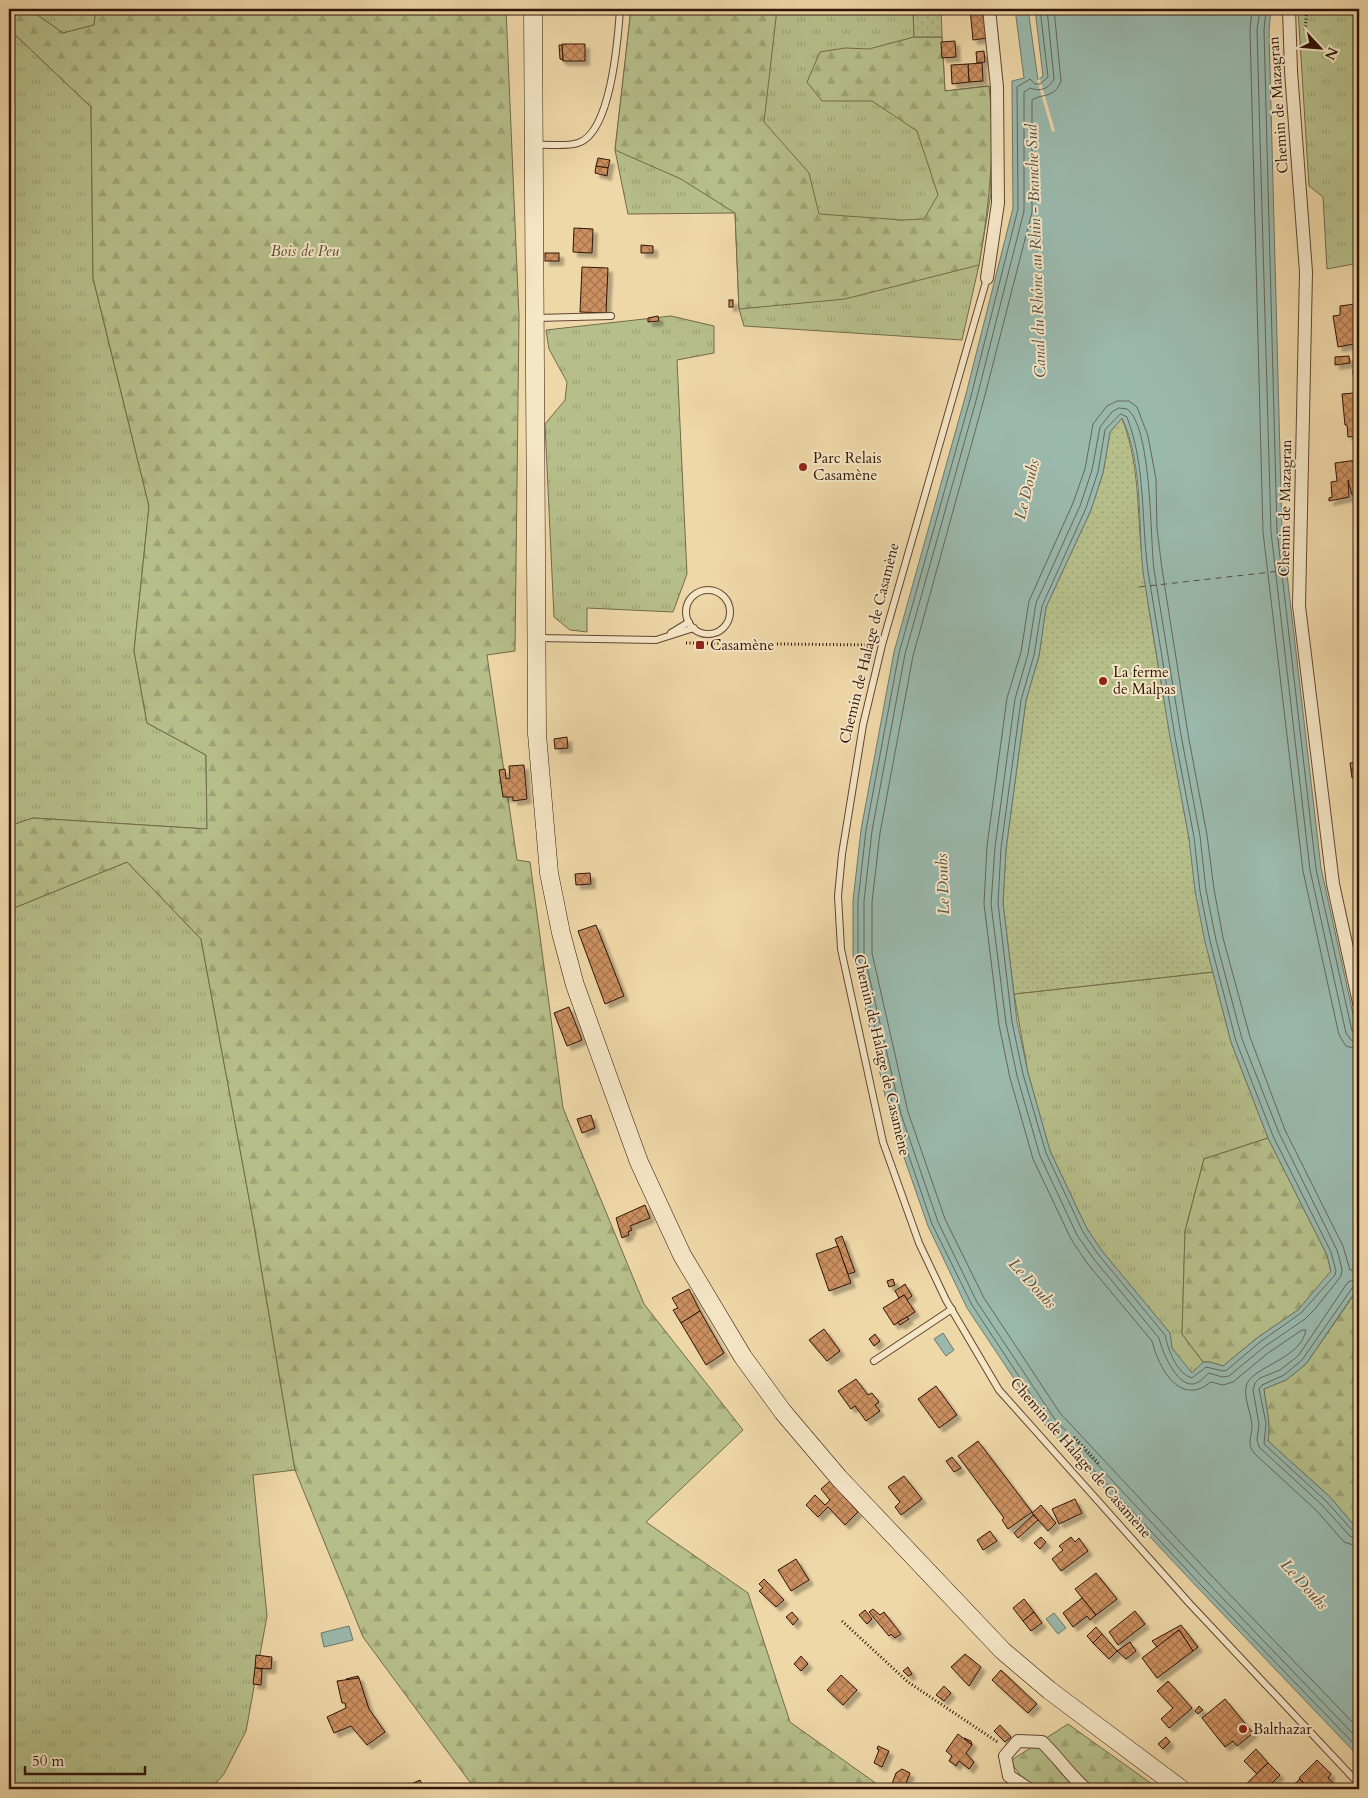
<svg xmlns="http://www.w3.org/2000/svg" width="1368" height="1798" font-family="Cardo,serif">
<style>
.grass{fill:url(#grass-tufts);stroke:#736a4a}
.forest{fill:url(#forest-firs);stroke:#736a4a}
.garden{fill:url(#garden-dots);stroke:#736a4a}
.water{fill:#9ab9ad;stroke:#70776b;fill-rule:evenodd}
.pier{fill:#efd8a8}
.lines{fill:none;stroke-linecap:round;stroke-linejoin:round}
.shore{stroke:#65665b;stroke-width:1}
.ferry{stroke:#554e42;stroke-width:1;stroke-dasharray:6 5;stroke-linecap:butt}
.building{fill:url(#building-cross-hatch);stroke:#301409;filter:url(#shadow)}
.lane-casing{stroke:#604531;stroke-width:8}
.street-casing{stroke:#604531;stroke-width:14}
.secondary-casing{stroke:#301409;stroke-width:19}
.path{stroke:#301409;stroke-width:3;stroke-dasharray:1 2.5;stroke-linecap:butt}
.lane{stroke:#f5e6c6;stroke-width:6}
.street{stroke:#f5e6c6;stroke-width:12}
.secondary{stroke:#f5e6c6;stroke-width:18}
.poi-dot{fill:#8f2418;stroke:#f5e6c6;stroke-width:2}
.labels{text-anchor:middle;stroke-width:4;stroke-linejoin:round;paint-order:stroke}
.street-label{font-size:15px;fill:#301409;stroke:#f5e6c6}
.park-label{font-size:15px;font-style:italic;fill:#584730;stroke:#f5e6c6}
.poi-label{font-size:15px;fill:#301409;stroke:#f5e6c6;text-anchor:start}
.water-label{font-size:16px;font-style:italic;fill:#554e42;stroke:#f5e6c6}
</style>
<defs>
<pattern id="grass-tufts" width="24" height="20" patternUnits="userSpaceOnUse" patternTransform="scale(1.25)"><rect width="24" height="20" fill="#b6bf8a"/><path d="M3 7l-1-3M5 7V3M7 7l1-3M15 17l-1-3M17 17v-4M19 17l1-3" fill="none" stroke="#9da376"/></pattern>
<pattern id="forest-firs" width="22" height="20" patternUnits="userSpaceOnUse" patternTransform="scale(1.25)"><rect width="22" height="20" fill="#b6bf8a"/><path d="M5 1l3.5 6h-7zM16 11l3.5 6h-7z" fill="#9da376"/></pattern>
<pattern id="garden-dots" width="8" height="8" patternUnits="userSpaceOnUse" patternTransform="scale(1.25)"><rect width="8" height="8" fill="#b6bf8a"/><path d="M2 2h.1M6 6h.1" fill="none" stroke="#9da376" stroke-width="1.8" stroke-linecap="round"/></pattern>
<pattern id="building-cross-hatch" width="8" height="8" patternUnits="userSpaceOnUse" patternTransform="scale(1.25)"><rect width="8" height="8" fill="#cc9061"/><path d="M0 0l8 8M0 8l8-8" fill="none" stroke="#a6744e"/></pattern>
<filter id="shadow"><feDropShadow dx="4.5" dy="4.5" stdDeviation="1" flood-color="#0004"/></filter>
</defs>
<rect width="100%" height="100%" fill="#efd8a8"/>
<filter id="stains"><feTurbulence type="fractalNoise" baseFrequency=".004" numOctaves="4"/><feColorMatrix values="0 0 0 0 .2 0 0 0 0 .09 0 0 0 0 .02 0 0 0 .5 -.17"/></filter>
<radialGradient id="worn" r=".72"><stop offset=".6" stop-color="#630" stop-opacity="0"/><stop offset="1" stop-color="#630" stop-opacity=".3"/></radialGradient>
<!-- grass -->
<g class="grass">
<polygon points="29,9 96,9 94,25 63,33"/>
<polygon points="631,9 913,9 914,37 942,37 945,91 989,86 991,193 979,265 962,340 744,326 739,309 735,213 628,214 615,150"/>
<polygon points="1298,9 1359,9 1359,263 1327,269 1323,197 1309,186"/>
<polygon points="9,29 91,107 93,278 149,506 134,651 147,723 206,755 207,829 33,818 9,826"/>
<polygon points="671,316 714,326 714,353 677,360 687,574 673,612 587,608 587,632 570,630 554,617 545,424 565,400 567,382 549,349 546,330"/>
<polygon points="127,862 201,939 254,1225 295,1470 253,1475 267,1616 246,1731 224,1774 211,1789 14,1789 9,1786 9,910"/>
<polygon points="1213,972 1231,1042 1268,1138 1204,1159 1185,1231 1182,1334 1203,1362 1192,1374 1172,1348 1170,1333 1102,1251 1087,1229 1050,1151 1028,1073 1014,994"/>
</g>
<!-- forest -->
<g class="forest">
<polygon points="9,9 29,9 63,33 94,25 96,9 506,9 519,317 515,651 487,655 517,860 530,862 563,1108 644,1304 743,1430 646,1522 748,1593 790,1722 884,1789 475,1789 363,1637 295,1470 254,1225 201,939 127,862 9,910 9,826 33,818 207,829 206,755 147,723 134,651 149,506 93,278 91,107 9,29"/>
<path d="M631,9H777L764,122L809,173L819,214L902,220L924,219L938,195L917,131L872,101H822L807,82L820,52L845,48L869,49L914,37H942L945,91L989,86C996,147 989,205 979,265L845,299L739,309L735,213L681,179L615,150Z"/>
<polygon points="1268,1138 1327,1255 1331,1272 1298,1310 1257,1338 1223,1366 1210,1362 1203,1362 1182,1334 1185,1231 1204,1159"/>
<path d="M1358,1289L1359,1290V1531L1330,1497L1268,1441C1271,1421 1266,1408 1264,1389L1286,1380L1306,1364Z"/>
<polygon points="1068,1724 1159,1789 1030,1789 1010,1761"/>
</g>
<!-- garden -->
<g class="garden">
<polygon points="913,9 941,9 942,37 914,37"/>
<path d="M1122,418C1142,471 1136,519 1144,574C1155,655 1171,735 1185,816C1195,868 1199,920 1213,972L1014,994L1003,903L1006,849L1026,700L1039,656L1046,607L1091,510L1103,473L1110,432Z"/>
</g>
<!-- water -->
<g class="water">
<path d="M1015,9H1028L1038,80L1043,76L1035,9H1271L1269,30L1282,531L1321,868L1359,1041V1290L1357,1289L1306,1364L1286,1380L1264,1389C1266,1408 1271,1421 1268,1441L1330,1497L1359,1531V1757L1198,1588L1045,1425L967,1308L928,1226L890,1117L853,955V901L861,830L894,652L966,394L1013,208L1012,81L1024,78ZM1122,418C1143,462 1138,523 1143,572L1170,737L1189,838L1195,891L1205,942L1231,1042L1268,1138L1327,1255L1331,1271L1298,1310L1257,1338L1223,1366L1210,1362H1203L1192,1373L1172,1348L1170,1333L1102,1251L1087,1229L1050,1151L1028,1073L1017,1021L1003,903L1006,849L1026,700L1039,656L1046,607L1091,510L1103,473L1110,432Z"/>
<polygon points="943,1333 954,1350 946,1356 934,1339"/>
<polygon points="1054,1613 1066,1628 1058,1634 1046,1619"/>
<polygon points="349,1626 353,1640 324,1647 321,1633"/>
</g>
<!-- pier -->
<polygon class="pier" points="1040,79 1055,131 1052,132 1037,80"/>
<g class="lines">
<!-- shore -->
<g class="shore">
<polyline points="1040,9 1048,77 1040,84 1035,84 1030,79 1017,87 1018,209 971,396 899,653 866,830 858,901 858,955 895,1115 932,1224 972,1305 1049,1422 1201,1585 1359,1749"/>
<path d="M1047,9L1054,79C1049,89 1040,92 1030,88L1024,92V211L977,397L905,654L872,831L864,901V954L901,1114L938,1222L977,1302L1054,1418L1206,1581L1359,1740"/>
<path d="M1054,9L1061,81C1054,99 1043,93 1032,100V212L984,399L913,656L880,833L872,902V953L908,1112L945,1219L984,1298L1060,1413L1211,1575L1359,1729"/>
<polyline points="1252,9 1250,30 1263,532 1303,871 1339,1035 1346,1046 1359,1050"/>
<polyline points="1260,9 1257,30 1271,532 1310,870 1346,1033 1351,1040 1359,1042"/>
<polyline points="1266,9 1264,30 1277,531 1316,869 1352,1031 1359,1036"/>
<path d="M1119,408L1127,409C1152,427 1150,538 1154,570L1181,735L1200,836L1206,890L1216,940L1242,1039L1279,1133L1337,1250L1342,1269L1341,1276L1315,1309L1305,1319L1264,1347L1229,1376L1222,1377L1209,1373C1204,1377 1199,1384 1192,1384C1176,1385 1162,1351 1159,1338L1093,1258L1077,1235L1040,1156L1017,1076L1006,1023L991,904L995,847L1015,699L1028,654L1036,603L1080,506L1092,470L1100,427L1112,412Z"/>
<path d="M1121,414L1127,417C1146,467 1141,519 1148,571L1175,737L1194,837L1200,891L1210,941L1236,1041L1273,1136L1331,1252L1336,1271L1335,1275L1301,1313L1260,1342L1227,1370L1223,1371L1206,1367L1192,1378C1176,1373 1168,1349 1165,1335L1098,1254L1083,1232L1046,1153L1023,1074L1012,1022L998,903L1001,848L1021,700L1034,655L1042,606L1086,508L1098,472L1105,430Z"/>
<path d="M1359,1270H1350L1343,1246L1285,1130L1250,1037L1223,938L1214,889L1207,835L1188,734L1162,569L1157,529L1156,479L1148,436L1137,407L1129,401H1117L1107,406L1093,424L1085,469L1073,503L1029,601L1021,652L1007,698L987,846L984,904L999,1025L1010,1078L1033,1159L1071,1239L1087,1263L1152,1341C1159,1369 1180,1407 1211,1382L1223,1385L1233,1382L1268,1353L1302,1330H1306C1301,1360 1249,1367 1246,1387C1244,1400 1251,1412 1252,1425C1252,1437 1246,1444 1255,1454L1317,1511L1344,1542L1359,1547"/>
<polyline points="1359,1278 1348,1282 1298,1356 1280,1370 1260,1378 1255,1383 1253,1390 1259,1424 1257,1440 1259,1447 1322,1505 1350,1536 1359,1540"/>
<polyline points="1359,1284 1353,1287 1302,1360 1284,1375 1262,1385 1259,1389 1266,1423 1264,1444 1326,1501 1354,1532 1359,1533"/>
</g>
<!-- ferry -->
<polyline class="ferry" points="1139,587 1289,570"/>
</g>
<!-- building -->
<g class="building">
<polygon points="970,9 982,9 983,17 986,16 988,38 973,40"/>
<polygon points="955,41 956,57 942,58 941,42"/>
<polygon points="562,44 585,44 585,61 563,61"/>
<polygon points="559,45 562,45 563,60 560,59"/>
<polygon points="984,51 985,62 977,63 976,52"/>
<polygon points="982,63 983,81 969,82 968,64"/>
<polygon points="968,64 969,82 952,84 951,65"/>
<polygon points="598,158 610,160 608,168 596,166"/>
<polygon points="596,166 608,168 607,176 595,173"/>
<polygon points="574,228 593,229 592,253 573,252"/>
<polygon points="641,245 653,246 653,253 641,253"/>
<rect x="545" y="253" width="14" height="8"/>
<polygon points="582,267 608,268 606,313 580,312"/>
<rect x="729" y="300" width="4" height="7"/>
<polygon points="1355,304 1359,343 1338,347 1333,316 1340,315 1340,306"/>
<polygon points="658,316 659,321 648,322 648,318"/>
<polygon points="1349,356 1350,363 1335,365 1335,357"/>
<polygon points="1359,369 1359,384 1354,384 1353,370"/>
<polygon points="1354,393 1354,401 1358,401 1359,436 1348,437 1347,425 1345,425 1342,394"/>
<polygon points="1357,460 1359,494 1352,495 1348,480 1349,497 1329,501 1329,498 1332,497 1331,482 1337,481 1335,463"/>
<polygon points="567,737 568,748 555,749 554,739"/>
<polygon points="1359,762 1359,769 1351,770 1350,763"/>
<polygon points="524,765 527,799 513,801 513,797 503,797 499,770 505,769 506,779 510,778 509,766"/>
<polygon points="1359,769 1359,777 1352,778 1351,770"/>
<polygon points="590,873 591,884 576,885 575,874"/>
<polygon points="596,925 624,996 605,1004 578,931"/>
<polygon points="569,1007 582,1040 567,1046 554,1013"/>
<polygon points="591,1115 595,1128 582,1133 577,1119"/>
<polygon points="645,1205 650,1218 630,1226 632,1230 628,1232 629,1235 622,1238 616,1218"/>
<polygon points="842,1236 855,1272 848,1274 835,1239"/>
<polygon points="838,1246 851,1283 829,1291 816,1254"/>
<polygon points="893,1279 895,1285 889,1287 887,1281"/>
<polygon points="905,1284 912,1296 907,1300 904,1295 899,1298 895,1291"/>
<polygon points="689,1289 700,1311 681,1323 673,1310 678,1308 672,1298"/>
<polygon points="904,1295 915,1312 894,1325 883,1308"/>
<polygon points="700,1311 724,1353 706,1365 681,1323"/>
<polygon points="907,1317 909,1319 900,1325 898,1322"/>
<polygon points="824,1329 840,1351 827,1361 809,1340"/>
<polygon points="875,1334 880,1341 874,1346 869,1339"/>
<polygon points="856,1379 868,1395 872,1393 879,1402 875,1405 880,1411 866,1421 855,1406 851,1409 838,1391"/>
<polygon points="936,1386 957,1415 939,1428 918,1399"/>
<polygon points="978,1441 1032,1512 1008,1529 1002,1520 1004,1518 958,1456"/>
<polygon points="952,1457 961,1468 954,1472 946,1461"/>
<polygon points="904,1476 922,1499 901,1515 895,1507 900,1502 888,1487"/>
<polygon points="830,1481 858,1512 845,1525 828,1507 818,1517 806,1505 815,1495 825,1505 830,1500 821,1489"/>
<polygon points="1075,1499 1082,1513 1059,1524 1052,1509"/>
<polygon points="1041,1505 1056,1523 1048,1531 1032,1513"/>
<polygon points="1033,1515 1038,1520 1018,1538 1014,1533"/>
<polygon points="990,1531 997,1541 983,1550 977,1540"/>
<polygon points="1041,1537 1046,1542 1040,1549 1034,1543"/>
<polygon points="1071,1537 1075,1542 1079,1538 1088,1551 1061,1571 1052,1559 1063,1550 1059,1546"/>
<polygon points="796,1559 809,1580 791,1591 778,1570"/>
<polygon points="1096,1573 1117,1599 1096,1615 1075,1589"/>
<polygon points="764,1579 784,1600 776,1607 759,1591 763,1588 759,1584"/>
<polygon points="1082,1598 1096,1615 1090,1620 1087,1616 1073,1627 1063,1613"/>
<polygon points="1024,1599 1034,1612 1023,1621 1013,1608"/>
<polygon points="873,1609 880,1615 884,1612 901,1634 895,1638 891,1634 889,1636 869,1612"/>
<polygon points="865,1610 872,1619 867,1624 859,1615"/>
<polygon points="1135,1611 1145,1624 1118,1645 1109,1632"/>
<polygon points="792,1612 798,1619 793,1625 786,1617"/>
<polygon points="1034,1612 1042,1623 1031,1631 1023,1621"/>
<polygon points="1181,1625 1198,1647 1193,1651 1179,1630 1157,1647 1152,1641"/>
<polygon points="1096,1627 1102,1634 1093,1643 1087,1636"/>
<polygon points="1179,1630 1193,1651 1157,1678 1142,1658"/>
<polygon points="1102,1634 1117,1651 1109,1659 1093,1643"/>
<polygon points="1130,1642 1136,1651 1126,1659 1117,1651"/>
<polygon points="965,1654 981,1667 969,1686 951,1667"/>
<polygon points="256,1655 272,1657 271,1669 255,1668"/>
<polygon points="801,1656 808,1664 801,1671 794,1664"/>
<polygon points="908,1667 912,1674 908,1676 903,1671"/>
<polygon points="255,1668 262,1669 261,1685 253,1684"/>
<polygon points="1001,1670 1037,1704 1028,1713 992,1680"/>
<polygon points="841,1675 857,1690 843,1705 827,1690"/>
<polygon points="358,1676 359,1678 347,1681 346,1679"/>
<polygon points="359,1678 369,1709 385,1732 367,1745 351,1726 334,1733 327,1717 346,1708 345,1703 342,1703 337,1681"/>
<polygon points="1168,1681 1192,1708 1169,1728 1161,1719 1173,1708 1157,1691"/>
<polygon points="944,1686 951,1693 944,1701 936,1695"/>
<polygon points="1225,1699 1253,1733 1237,1746 1233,1741 1225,1747 1202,1718"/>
<polygon points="1199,1706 1203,1710 1198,1714 1195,1711"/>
<polygon points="1000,1725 1011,1737 1005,1742 994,1731"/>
<polygon points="958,1734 972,1745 966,1753 974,1762 969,1769 959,1761 956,1766 949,1761 952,1756 946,1751"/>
<polygon points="1166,1737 1170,1742 1163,1749 1158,1744"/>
<polygon points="964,1738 971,1741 972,1745"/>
<polygon points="878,1746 889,1751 882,1767 874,1763 879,1750 877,1749"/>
<polygon points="1256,1749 1268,1763 1257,1774 1244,1761"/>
<polygon points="1317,1760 1331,1774 1328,1778 1340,1789 1310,1789 1299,1778"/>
<polygon points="1268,1763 1280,1775 1266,1789 1241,1789"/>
<polygon points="902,1769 910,1773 905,1786 892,1784 896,1773"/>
<polygon points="1300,1779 1307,1787 1305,1789 1296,1789 1292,1786"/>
<polygon points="420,1780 424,1789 413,1789 411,1784"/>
</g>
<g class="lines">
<!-- lane casing -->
<g class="lane-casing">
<g id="lane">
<path d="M536,145C549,144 566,147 578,143C611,133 618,39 620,9"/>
<polyline points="987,278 882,645 863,725 842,854 838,896 841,949 883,1142 919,1243 946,1300 999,1390 1190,1604 1359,1784"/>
<polyline points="537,318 611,316"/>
<circle cx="708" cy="612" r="22"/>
<polyline points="671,633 689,622"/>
<polyline points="538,638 656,640 694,628"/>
<polyline points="874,1361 952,1309"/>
</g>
</g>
<!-- street casing -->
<g class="street-casing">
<g id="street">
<polyline points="1289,9 1291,71 1306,272 1299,606 1333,884 1359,1003"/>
<polyline points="987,278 998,203 997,87 989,9"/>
<path d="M1029,1789L1009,1776L1005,1756L1018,1741L1042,1742C1058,1757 1069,1775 1086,1789"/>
</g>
</g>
<!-- secondary casing -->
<g class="secondary-casing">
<polyline id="secondary" points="533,9 537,734 549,873 561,933 575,985 615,1096 639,1162 682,1255 743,1357 783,1412 839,1478 1003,1651 1049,1690 1181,1789"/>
</g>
<!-- path -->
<g class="path">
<polyline points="1305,30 1307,9"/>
<polyline points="686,643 872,645"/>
<polyline points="1074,1437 1100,1465"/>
<polyline points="842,1621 908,1682 999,1743"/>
</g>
<!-- lane -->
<use href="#lane" class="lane"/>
<!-- street -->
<use href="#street" class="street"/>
<!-- secondary -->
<use href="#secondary" class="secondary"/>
</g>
<!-- markers -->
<g class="poi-dot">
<circle cx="803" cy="467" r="5"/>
<rect x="695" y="640" width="10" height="10" rx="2.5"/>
<circle cx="1103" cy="681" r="5"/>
<circle cx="1243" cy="1729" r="5"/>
</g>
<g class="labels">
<!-- street labels -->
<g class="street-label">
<text transform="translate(1278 105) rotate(-94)" y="5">Chemin de Mazagran</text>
<text transform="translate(1285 508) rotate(-89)" y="5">Chemin de Mazagran</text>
<text transform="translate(869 643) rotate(-76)" y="5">Chemin de Halage de Casamène</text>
<text transform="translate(882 1055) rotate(77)" y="5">Chemin de Halage de Casamène</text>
<text transform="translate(1081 1458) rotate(49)" y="5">Chemin de Halage de Casamène</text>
</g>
<!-- park labels -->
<g class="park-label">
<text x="305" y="256">Bois de Peu</text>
</g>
<!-- poi labels -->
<g class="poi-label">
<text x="813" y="463">Parc Relais<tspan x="813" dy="17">Casamène</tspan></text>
<text x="710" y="650">Casamène</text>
<text x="1113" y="677">La ferme<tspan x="1113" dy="17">de Malpas</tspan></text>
<text x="1253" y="1734">Balthazar</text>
</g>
<!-- water labels -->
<g class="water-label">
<text transform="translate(1035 251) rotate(-92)" y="6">Canal du Rhône au Rhin - Branche Sud</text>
<text transform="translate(1026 489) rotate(-76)" y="6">Le Doubs</text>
<text transform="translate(942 884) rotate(-92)" y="6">Le Doubs</text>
<text transform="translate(1033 1283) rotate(48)" y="6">Le Doubs</text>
<text transform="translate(1305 1584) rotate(48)" y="6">Le Doubs</text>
</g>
</g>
<!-- margin -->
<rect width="1368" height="1798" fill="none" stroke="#efd8a8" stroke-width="30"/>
<rect x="10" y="10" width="1348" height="1778" fill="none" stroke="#301409" stroke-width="2.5"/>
<rect x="15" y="15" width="1338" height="1768" fill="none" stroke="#301409"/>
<!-- north arrow -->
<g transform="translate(1320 48) rotate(116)" stroke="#f5e6c6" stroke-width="4" paint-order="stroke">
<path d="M0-4L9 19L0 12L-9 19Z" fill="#301409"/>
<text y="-8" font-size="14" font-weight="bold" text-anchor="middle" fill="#301409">N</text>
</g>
<!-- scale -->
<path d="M25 1766v8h120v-8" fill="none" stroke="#301409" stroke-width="2.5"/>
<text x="32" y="1766" font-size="15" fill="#301409" stroke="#f5e6c6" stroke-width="4" paint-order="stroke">50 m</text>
<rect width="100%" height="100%" filter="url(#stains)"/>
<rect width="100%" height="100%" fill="url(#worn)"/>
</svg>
